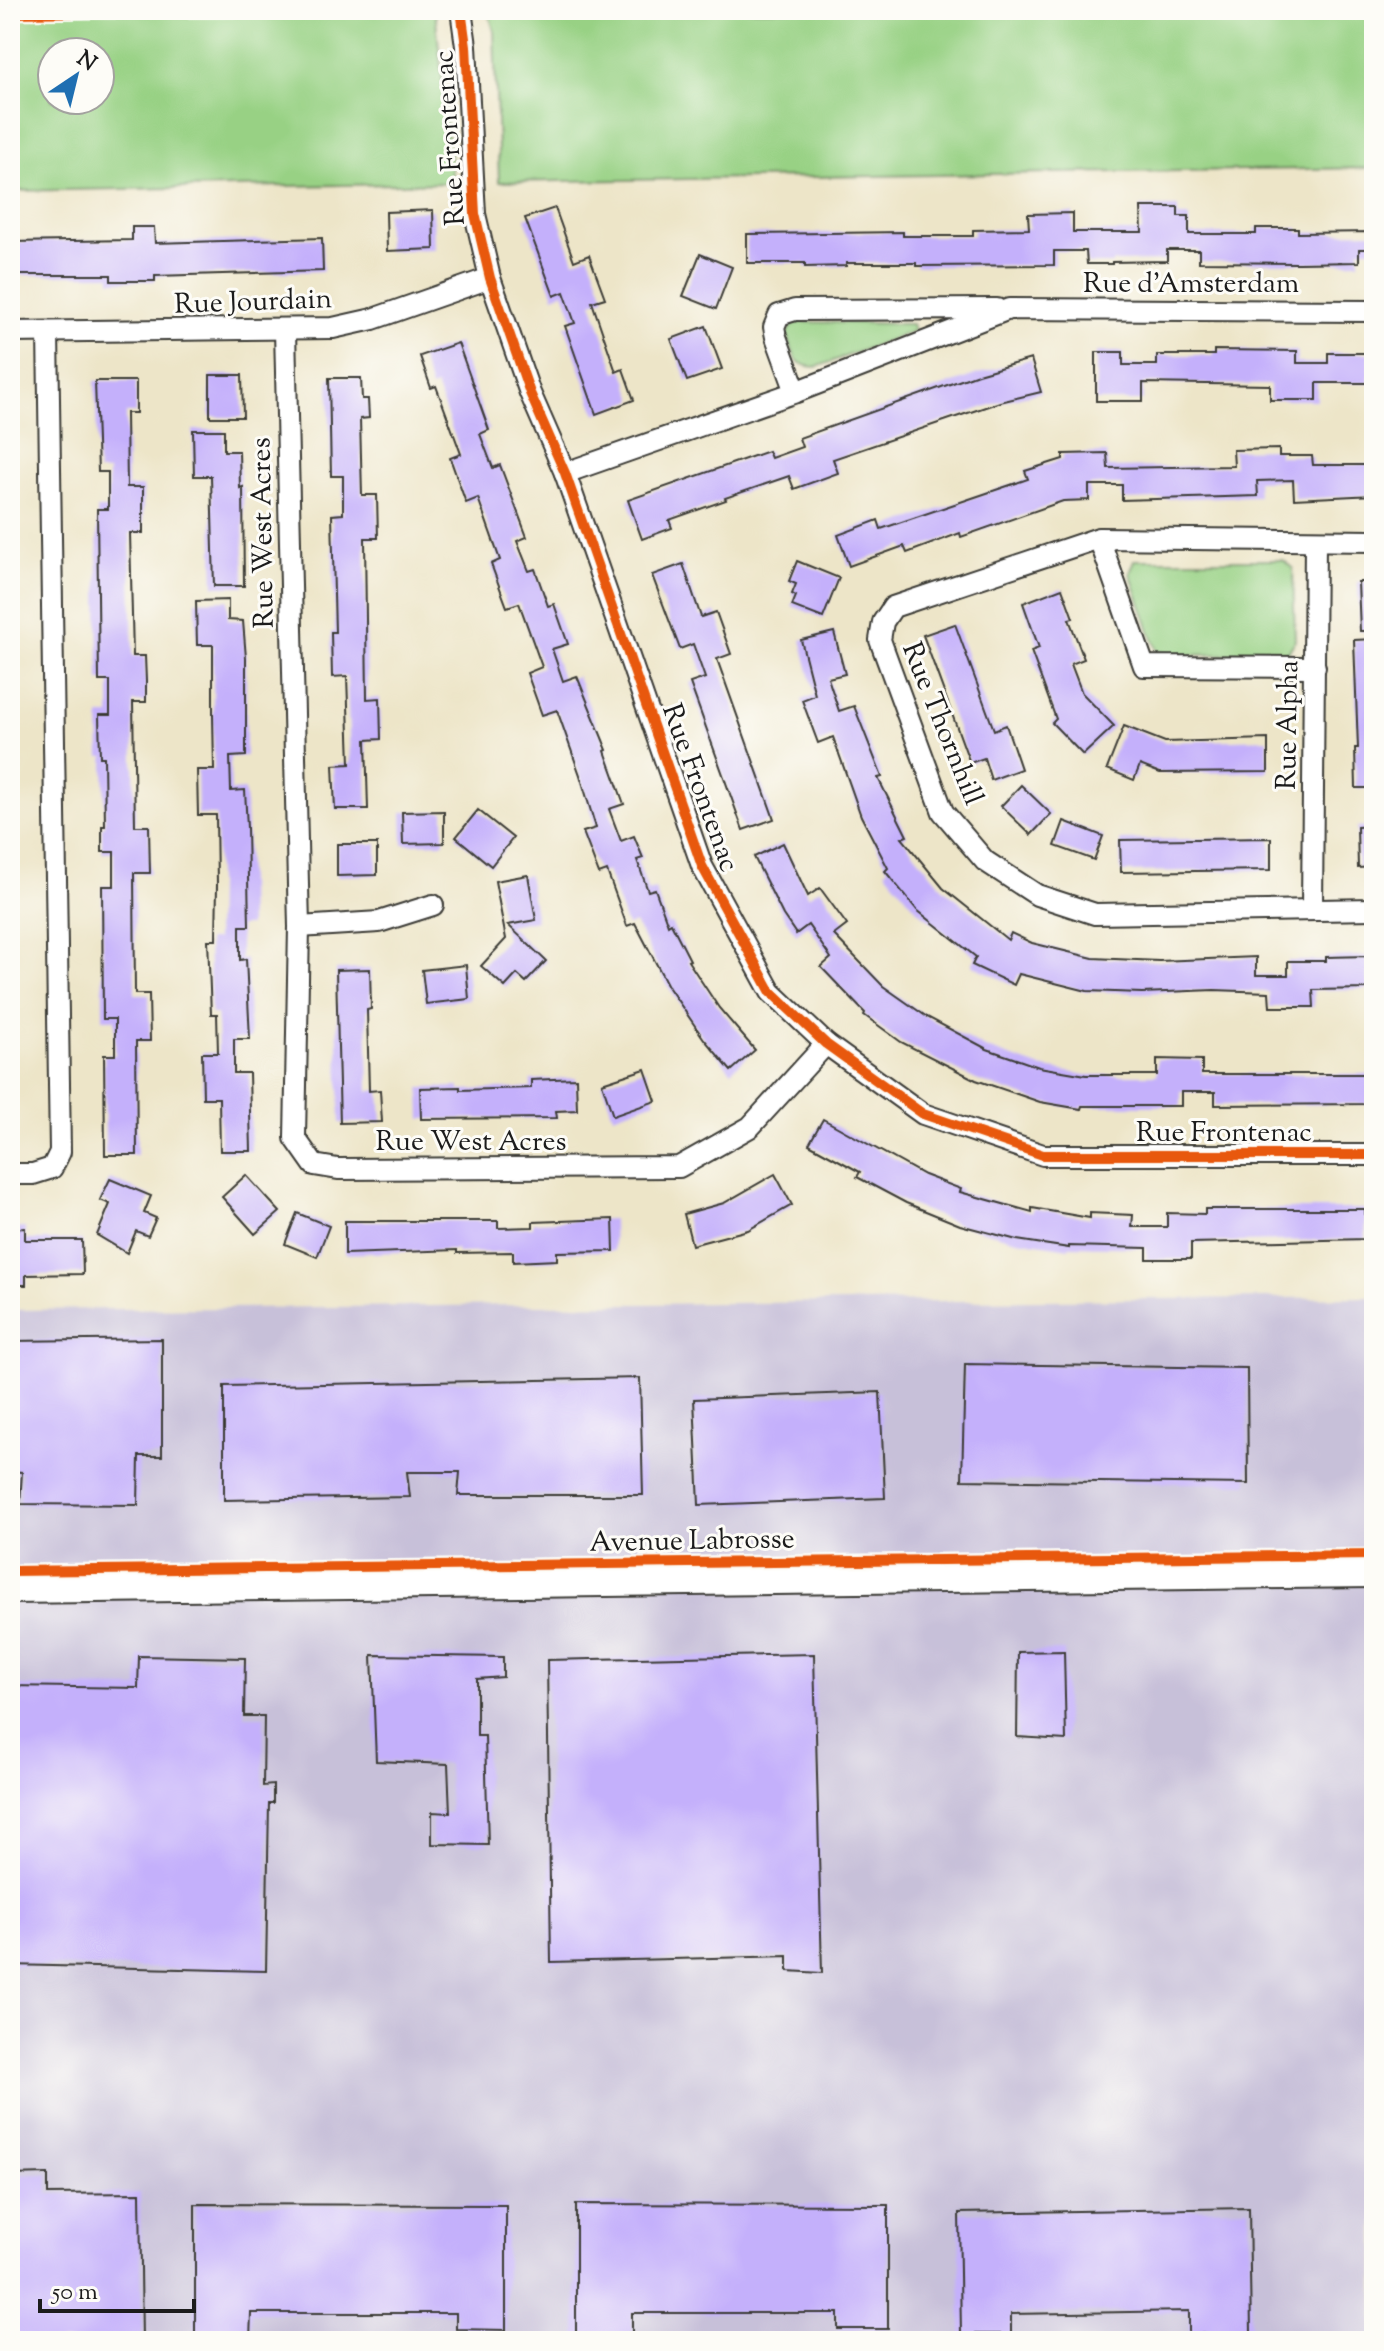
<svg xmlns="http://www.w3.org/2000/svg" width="1384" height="2351" font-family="'Sorts Mill Goudy',serif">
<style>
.industrial{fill:#c7c0d9}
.green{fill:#98d184;stroke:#5a7650;stroke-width:2;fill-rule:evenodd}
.building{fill:#c4b0fb}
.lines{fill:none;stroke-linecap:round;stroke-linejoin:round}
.minor-casing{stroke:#3b3a36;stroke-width:24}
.tertiary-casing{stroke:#3b3a36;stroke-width:30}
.minor{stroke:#fff;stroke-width:20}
.tertiary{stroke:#fff;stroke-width:26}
.cycleway-casing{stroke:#fdfcf7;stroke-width:15}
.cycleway{stroke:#e8590c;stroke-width:10}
.labels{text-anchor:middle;stroke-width:6;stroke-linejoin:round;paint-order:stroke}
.street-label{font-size:28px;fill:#1c1c1c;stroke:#fdfcf7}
</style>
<rect width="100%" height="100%" fill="#fdfcf7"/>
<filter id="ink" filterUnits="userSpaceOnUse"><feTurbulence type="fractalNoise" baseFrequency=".0125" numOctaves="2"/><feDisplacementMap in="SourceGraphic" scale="16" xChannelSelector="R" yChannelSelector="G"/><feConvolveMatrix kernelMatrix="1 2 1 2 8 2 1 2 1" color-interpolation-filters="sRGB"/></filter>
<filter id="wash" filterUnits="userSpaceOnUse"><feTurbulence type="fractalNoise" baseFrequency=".006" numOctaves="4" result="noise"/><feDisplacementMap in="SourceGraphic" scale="32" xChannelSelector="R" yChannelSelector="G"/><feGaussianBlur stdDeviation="1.8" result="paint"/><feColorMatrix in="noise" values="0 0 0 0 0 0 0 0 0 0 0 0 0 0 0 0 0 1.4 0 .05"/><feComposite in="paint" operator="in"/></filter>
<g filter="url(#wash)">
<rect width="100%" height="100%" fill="#ede5c8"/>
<!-- industrial -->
<polygon class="industrial" points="1374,1297 1374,2341 10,2341 10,1310"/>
<!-- green -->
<g class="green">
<path d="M10,10H435L453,183L10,191ZM52,52H100V100H52Z"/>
<polygon points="488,10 1374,10 1374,168 499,182 494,31"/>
<path d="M802,322L912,324L914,331L817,367C792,367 794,353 787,333L792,325Z"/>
<polygon points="1135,560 1283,560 1293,568 1295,641 1287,654 1176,655 1157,651 1130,573"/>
</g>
<g id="blocks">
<!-- building -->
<g class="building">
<polygon points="1141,207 1178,207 1178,216 1189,216 1189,234 1256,234 1256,228 1298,228 1298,233 1374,232 1374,249 1359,249 1359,262 1298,263 1199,262 1199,250 1167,250 1167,261 1112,262 1112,264 1087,264 1086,251 1054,251 1054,265 916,266 916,263 846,263 846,266 805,267 805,263 747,263 747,234 903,232 903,236 973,236 973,230 1029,229 1028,214 1073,213 1073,232 1142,232"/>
<polygon points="555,208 574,261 589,255 605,298 592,302 616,372 623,369 634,400 596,414 565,326 575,323 564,292 554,296 525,218"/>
<polygon points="433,210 434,249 387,251 386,212"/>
<polygon points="132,227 154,227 155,243 322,238 323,271 155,276 155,281 111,281 111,275 10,275 10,242 132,240"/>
<polygon points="700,254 732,267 716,309 683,296"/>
<polygon points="706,326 722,369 687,381 671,339"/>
<polygon points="458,343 489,430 480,434 493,468 500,465 527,537 517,541 529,571 535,569 548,606 554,604 568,644 552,649 563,681 577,676 607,750 605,751 624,804 609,809 621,841 634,836 643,858 637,860 648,891 655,889 668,925 671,923 690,960 688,961 719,1008 755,1050 731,1071 704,1039 669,988 635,923 627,926 607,871 599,874 583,832 596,828 580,775 557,710 542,715 527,673 542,667 519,603 507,607 491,564 500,560 478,498 466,503 450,458 461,454 436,386 431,388 420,356"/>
<polygon points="1214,350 1297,351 1297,363 1328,363 1328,353 1369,353 1369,383 1317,383 1317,400 1270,400 1270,385 1143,383 1143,401 1096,401 1096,352 1123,352 1123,365 1157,365 1157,355 1214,355"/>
<polygon points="1031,359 1041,392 1000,402 833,459 838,473 794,489 789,476 725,498 726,500 669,520 672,528 642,539 628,500 768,451 771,458 802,447 799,438 978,374"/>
<polygon points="210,375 242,375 243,417 210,417"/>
<polygon points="329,378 361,378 362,399 368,399 369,418 360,419 362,495 377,495 378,538 365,538 367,699 380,698 381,739 366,740 368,809 335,809 333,765 350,764 347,676 332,677 331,632 335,632 332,515 343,514 343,476 331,476"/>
<polygon points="95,381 136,381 136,413 126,413 127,487 143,487 143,533 130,533 133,656 145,656 146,681 146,702 133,702 135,826 149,826 150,873 134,873 135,994 149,994 150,1041 136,1041 137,1155 105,1155 104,1055 115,1055 115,1019 103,1019 102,886 114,886 114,852 102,852 102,826 105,826 104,757 100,757 99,715 110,715 110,681 99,681 97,509 108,509 108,472 98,472"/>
<polygon points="193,430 224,430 224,451 239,451 240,488 243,487 244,586 214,586 211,476 194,476"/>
<polygon points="1279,449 1279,456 1312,456 1313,465 1374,465 1374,495 1294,499 1293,480 1257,481 1258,496 1122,500 1122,485 1089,485 1089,500 1063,501 961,537 960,533 907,553 904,546 849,566 838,535 878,520 881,529 1028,479 1025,471 1063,459 1063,454 1107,453 1108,468 1234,466 1233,450"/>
<polygon points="797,561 839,578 823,618 792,606 796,596 792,594 796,584 789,581"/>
<polygon points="683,564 701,617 716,612 731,654 717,659 774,819 743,830 690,683 705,678 693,644 680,649 652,575"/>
<polygon points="1358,582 1374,582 1374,631 1360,631"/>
<polygon points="1062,588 1073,618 1069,619 1084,659 1071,664 1082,693 1114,726 1083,755 1052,723 1056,719 1031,651 1039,648 1023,603"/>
<polygon points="228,600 228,620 243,621 246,658 246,756 230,757 231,791 245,790 247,828 249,926 240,926 240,960 246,959 250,1039 234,1039 234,1073 249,1073 251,1151 220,1151 219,1098 203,1098 202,1053 218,1053 217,1014 211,1014 208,940 216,940 217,885 216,815 198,815 197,770 214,770 213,715 213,645 197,645 196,601"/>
<polygon points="955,624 994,730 1006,725 1021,769 991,780 984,758 970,763 923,635"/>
<polygon points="834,632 845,674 828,678 839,711 854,706 882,777 878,778 907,836 902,838 943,888 1008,940 1011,933 1032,943 1093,958 1159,961 1256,957 1256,975 1288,975 1288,961 1326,961 1326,957 1368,956 1368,989 1313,990 1314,1007 1270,1007 1269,992 1214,990 1142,993 1087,991 1019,974 1014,985 972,965 976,957 917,910 885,871 888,868 861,816 833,737 818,743 802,700 815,695 801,640"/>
<polygon points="1374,639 1374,788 1356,788 1355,748 1358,748 1354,640"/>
<polygon points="1124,726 1165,742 1268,739 1268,772 1160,773 1140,765 1134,780 1107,769"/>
<polygon points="1021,785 1051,814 1031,835 1001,806"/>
<polygon points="478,810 513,838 491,866 456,837"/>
<polygon points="444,811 444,843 403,844 402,812"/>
<polygon points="1064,821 1103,836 1094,860 1055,846"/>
<polygon points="1374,826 1374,867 1358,868 1357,827"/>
<polygon points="1271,838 1271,870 1121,872 1120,840"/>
<polygon points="783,843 808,896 820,888 847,925 834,935 883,986 927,1017 987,1049 1039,1067 1086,1075 1157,1075 1157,1059 1202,1060 1202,1074 1369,1074 1370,1104 1215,1105 1215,1092 1181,1092 1181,1106 1082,1106 1081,1109 1040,1102 976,1080 901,1042 864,1015 865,1013 821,967 831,958 808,925 796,934 783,915 754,857"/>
<polygon points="337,844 377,844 377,875 337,876"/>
<polygon points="528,875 536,920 508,925 546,961 526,982 517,974 505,987 481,966 506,939 495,881"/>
<polygon points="466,965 469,999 426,1004 422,970"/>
<polygon points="370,969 371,1009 367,1010 369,1091 380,1090 382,1122 340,1123 336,970"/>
<polygon points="645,1069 656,1101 613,1116 602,1083"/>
<polygon points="576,1078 577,1110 556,1111 557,1118 421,1119 420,1088 460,1087 460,1090 531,1088 531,1080"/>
<polygon points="823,1119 924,1175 961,1189 960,1192 1032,1212 1032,1208 1090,1218 1090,1213 1133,1215 1132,1227 1167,1227 1167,1213 1205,1214 1205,1209 1365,1209 1366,1239 1191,1243 1191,1259 1147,1259 1147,1248 1069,1246 1069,1248 1017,1240 960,1225 906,1203 857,1177 860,1172 809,1144"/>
<polygon points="775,1174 792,1205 748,1230 692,1245 684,1214 724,1203"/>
<polygon points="246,1175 280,1212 255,1234 222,1197"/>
<polygon points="110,1179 151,1196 144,1213 156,1218 148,1236 136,1231 127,1253 97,1235 110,1204 100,1200"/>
<polygon points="297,1213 329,1226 317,1257 285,1244"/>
<polygon points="613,1219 614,1251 557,1252 557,1260 513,1262 513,1252 457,1253 457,1250 345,1254 345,1221 498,1221 498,1228 533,1227 533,1222"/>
<polygon points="25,1228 25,1240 82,1240 83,1274 26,1275 26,1285 10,1285 10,1229"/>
<polygon points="162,1339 162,1456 139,1456 138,1505 20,1504 22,1472 10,1471 10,1341"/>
<polygon points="965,1364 1247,1368 1248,1484 962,1480"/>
<polygon points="640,1378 643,1495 458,1495 460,1472 407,1472 410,1497 224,1500 224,1386"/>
<polygon points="880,1392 885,1498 699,1505 694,1399"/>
<polygon points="1064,1651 1066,1740 1017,1737 1018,1652"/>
<polygon points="814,1654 822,1973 788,1971 788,1956 551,1962 547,1660"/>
<polygon points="372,1655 503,1657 503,1677 477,1679 477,1736 485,1736 488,1845 432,1844 432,1812 450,1813 448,1764 376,1761"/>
<polygon points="139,1656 245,1658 244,1716 264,1716 263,1786 273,1785 273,1803 269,1803 266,1971 10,1965 10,1686 138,1688"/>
<polygon points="48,2174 48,2194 140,2193 142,2341 10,2341 10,2175"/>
<polygon points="195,2204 506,2205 506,2330 456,2329 456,2313 251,2313 250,2340 195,2340"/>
<polygon points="576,2204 888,2205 888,2329 838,2329 838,2313 632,2313 632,2340 576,2340"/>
<polygon points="1249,2208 1251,2333 1189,2334 1189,2311 1011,2314 1011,2334 961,2334 959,2213"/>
</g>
</g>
</g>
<g filter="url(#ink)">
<use href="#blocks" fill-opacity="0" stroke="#3b3a36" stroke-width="2"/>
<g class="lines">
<!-- minor casing -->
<g class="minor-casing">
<g id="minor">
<polyline points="461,10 466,46 475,214 490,278 530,393 565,473 702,866 771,992 826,1044 923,1114 1043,1155 1374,1155"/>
<polyline points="285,330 299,927 295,1138 314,1165 338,1169 679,1167 750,1127 826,1044"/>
<polyline points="10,332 333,328 373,319 490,278"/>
<polyline points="796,392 776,337 774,327 779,315 795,310 997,309"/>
<polyline points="565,473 796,392 1009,309 1374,311"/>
<polyline points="1099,538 1144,666 1315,667"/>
<polyline points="1374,541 1099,538 893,607 883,622 880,640 943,812 985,861 1037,895 1095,914 1374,909"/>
<polyline points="1312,910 1315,541"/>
<polyline points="299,927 379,922 433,905"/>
<polyline points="10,1174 33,1174 52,1168 60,1152 48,332"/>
</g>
</g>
<!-- tertiary casing -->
<g class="tertiary-casing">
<polyline id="tertiary" points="10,1590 1374,1574"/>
</g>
<!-- minor -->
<use href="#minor" class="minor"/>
<!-- tertiary -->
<use href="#tertiary" class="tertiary"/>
<!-- cycleway casing -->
<g class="cycleway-casing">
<g id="cycleway">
<polyline points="461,10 466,46 475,214 490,278 530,393 565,473 702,866 771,992 826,1044 923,1114 1043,1155 1374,1155"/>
<polyline points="10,13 311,10"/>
<polyline points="10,1571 1374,1555"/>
</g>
</g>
<!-- cycleway -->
<use href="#cycleway" class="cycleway"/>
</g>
</g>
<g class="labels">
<!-- street labels -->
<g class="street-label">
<text transform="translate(448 138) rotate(-94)" y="10">Rue Frontenac</text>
<text x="1191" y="292">Rue d'Amsterdam</text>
<text transform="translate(253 300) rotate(-2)" y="10">Rue Jourdain</text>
<text transform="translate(261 533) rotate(-91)" y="10">Rue West Acres</text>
<text transform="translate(944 723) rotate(68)" y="10">Rue Thornhill</text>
<text transform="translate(1286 725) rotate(-89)" y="10">Rue Alpha</text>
<text transform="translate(702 787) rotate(70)" y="10">Rue Frontenac</text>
<text x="1224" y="1141">Rue Frontenac</text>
<text x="471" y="1150">Rue West Acres</text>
<text transform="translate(692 1539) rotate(-1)" y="10">Avenue Labrosse</text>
</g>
</g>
<!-- margin -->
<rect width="1384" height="2351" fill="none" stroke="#fdfcf7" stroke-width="40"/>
<!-- north arrow -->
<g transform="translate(76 76) rotate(35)"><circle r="38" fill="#fdfcf7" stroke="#a3a29f" stroke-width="2"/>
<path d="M0-6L14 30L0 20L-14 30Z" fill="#1f6fb2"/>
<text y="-12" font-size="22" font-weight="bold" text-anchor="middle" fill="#1c1c1c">N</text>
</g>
<!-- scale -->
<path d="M40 2299v12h154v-12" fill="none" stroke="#1c1c1c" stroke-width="4"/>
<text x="52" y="2299" font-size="24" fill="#1c1c1c" stroke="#fdfcf7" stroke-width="6" paint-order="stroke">50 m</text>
</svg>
